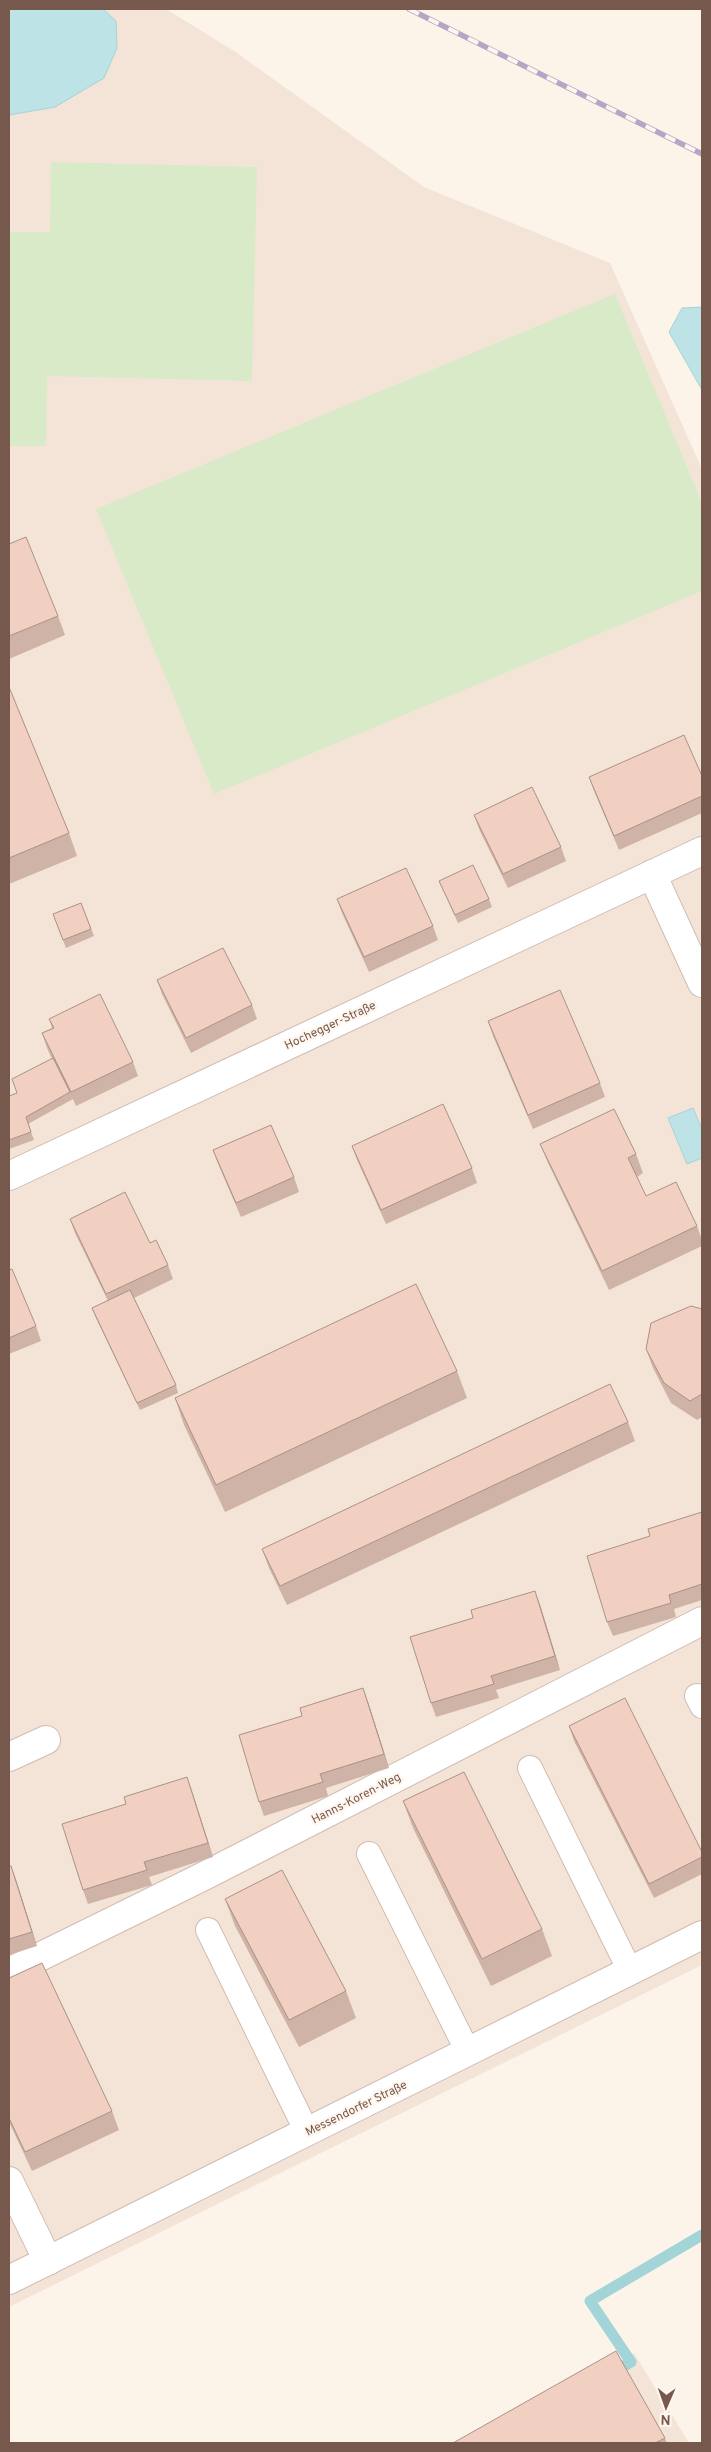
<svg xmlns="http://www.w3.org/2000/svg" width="711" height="2452" font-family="Overpass,sans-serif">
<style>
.residential{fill:#f4e4d7}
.green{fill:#d8eac7}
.water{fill:#bde3e6;stroke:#a3d4d7}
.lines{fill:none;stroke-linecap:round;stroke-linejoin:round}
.stream{stroke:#a3d4d7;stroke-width:11}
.lane-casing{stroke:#d0bcb1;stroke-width:26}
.street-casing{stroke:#d0bcb1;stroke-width:30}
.lane{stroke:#fff;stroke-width:24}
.street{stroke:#fff;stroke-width:28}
.rail-casing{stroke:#b5a6c6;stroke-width:5.5}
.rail{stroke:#fff7ef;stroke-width:4;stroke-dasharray:11;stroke-linecap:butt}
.wall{fill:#cfb3a6}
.shaded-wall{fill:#a99287}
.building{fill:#f1d0c1;stroke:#a99287}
.labels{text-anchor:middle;stroke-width:4.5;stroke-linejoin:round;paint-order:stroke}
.street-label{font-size:12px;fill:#76584c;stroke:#fff7ef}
</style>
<rect width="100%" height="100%" fill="#fcf3e9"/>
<!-- residential -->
<g class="residential">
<polygon points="9,9 166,9 234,51 424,187 610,263 702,469 702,1965 9,2307"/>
<polygon points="634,2353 689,2443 471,2443"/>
</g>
<!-- green -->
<g class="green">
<polygon points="51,162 257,167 252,381 47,376 46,446 9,446 9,232 50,232"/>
<polygon points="615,294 702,503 702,591 214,794 96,509"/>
</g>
<!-- water -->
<g class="water">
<polygon points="9,9 103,9 116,21 117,48 104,78 55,107 9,115"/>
<polygon points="702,307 702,390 669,332 682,308"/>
<polygon points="693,1108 702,1129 702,1158 687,1164 668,1118"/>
</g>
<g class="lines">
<!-- stream -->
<polyline class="stream" points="612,2373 631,2362 590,2301 702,2235"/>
<!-- lane casing -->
<g class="lane-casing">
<g id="lane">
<polyline points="697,1696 702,1706"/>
<polyline points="530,1768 630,1971"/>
<polyline points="369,1854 468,2052"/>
<polyline points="208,1930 307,2132"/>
</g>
</g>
<!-- street casing -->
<g class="street-casing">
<g id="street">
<polyline points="652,874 702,983"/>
<polyline points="9,1176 702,851"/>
<polyline points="9,1757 46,1740"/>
<polyline points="9,1972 204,1876 702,1621"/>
<polyline points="9,2181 48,2261"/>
<polyline points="9,2280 702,1935"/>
</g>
</g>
<!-- lane -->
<use href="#lane" class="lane"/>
<!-- street -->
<use href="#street" class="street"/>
<!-- rail casing -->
<g class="rail-casing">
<polyline id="rail" points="409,9 702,154"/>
</g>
<!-- rail -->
<use href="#rail" class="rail"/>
</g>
<!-- wall -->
<g class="wall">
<polygon points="9,544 58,616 65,635 9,659"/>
<polygon points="9,687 69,833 77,856 9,884"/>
<polygon points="702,776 702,813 619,850 594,791 589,777"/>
<polygon points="474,815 561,847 566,861 508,888 479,829"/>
<polygon points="439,881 489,899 492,907 458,923"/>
<polygon points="337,899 433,926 438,940 369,972 342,913"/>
<polygon points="81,903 94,936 66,948 53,914"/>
<polygon points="157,980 252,1005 257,1019 191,1053 162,994"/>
<polygon points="49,1019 133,1062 138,1076 76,1106 73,1099 28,1124 34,1140 9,1149 9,1096 17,1093 52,1059 47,1048 42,1033 52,1028"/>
<polygon points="488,1021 600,1083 605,1097 533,1129 493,1036"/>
<polygon points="540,1144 636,1154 643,1173 637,1177 646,1196 697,1226 702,1240 702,1246 609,1290 548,1163"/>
<polygon points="352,1146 472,1168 477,1183 386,1224 357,1160"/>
<polygon points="213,1150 294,1177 299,1192 241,1217 218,1164"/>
<polygon points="70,1219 150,1243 168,1265 173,1279 134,1298 176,1385 178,1393 140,1410 95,1316 92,1308 108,1301 75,1233"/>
<polygon points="9,1270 36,1326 41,1341 9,1354"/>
<polygon points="702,1309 702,1417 697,1420 671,1403 653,1368 646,1349"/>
<polygon points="457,1371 467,1398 225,1512 184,1425 175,1398"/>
<polygon points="628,1422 635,1441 287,1605 269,1568 262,1549"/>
<polygon points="702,1512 702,1600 674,1609 676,1617 613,1636 607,1622 650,1536"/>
<polygon points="540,1605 560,1670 496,1690 499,1698 436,1717 431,1703"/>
<polygon points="368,1702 389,1768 326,1788 328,1796 264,1816 259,1802"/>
<polygon points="569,1726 702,1852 702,1874 654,1898 574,1741"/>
<polygon points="187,1777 213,1857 149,1877 152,1885 88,1904 83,1890 126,1804"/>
<polygon points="403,1801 542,1929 552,1956 491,1986 413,1828"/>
<polygon points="9,1866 11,1866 16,1880 37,1946 9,1955"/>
<polygon points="225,1899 346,1991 356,2018 299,2047 235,1926"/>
<polygon points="9,1978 112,2111 119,2130 32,2171 9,2122"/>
<polygon points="665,2438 667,2443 453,2443"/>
</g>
<!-- shaded-wall -->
<g class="shaded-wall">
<polygon points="535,1591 540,1605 560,1670 555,1656"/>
<polygon points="363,1688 368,1702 389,1768 384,1754"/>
<polygon points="187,1777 192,1791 213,1857 208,1843"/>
<polygon points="11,1866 16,1880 37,1946 32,1932"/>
</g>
<!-- building -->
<g class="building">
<polygon points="26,537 58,616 9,636 9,544"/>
<polygon points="9,687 69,833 9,858"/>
<polygon points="684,735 702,776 702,796 614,836 589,777"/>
<polygon points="532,787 561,847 503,874 474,815"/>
<polygon points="473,865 489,899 455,915 439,881"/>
<polygon points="406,868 433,926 364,957 337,899"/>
<polygon points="81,903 91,929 63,940 53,914"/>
<polygon points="223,948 252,1005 186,1038 157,980"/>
<polygon points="560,990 600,1083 528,1115 488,1021"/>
<polygon points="100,994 133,1062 71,1092 42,1033 54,1028 49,1019"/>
<polygon points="53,1058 70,1092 26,1117 31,1132 9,1140 9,1096 17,1093 12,1079"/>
<polygon points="443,1104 472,1168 381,1210 352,1146"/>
<polygon points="614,1109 636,1154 628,1158 646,1196 676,1182 697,1226 602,1271 540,1144"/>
<polygon points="271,1125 294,1177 236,1203 213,1150"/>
<polygon points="125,1192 150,1243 156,1240 168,1265 106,1294 70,1219"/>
<polygon points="12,1269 36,1326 9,1338 9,1270"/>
<polygon points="416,1284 457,1371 216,1485 175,1398"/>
<polygon points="130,1290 176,1385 137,1403 92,1308"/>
<polygon points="691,1306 702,1309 702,1394 690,1401 664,1383 646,1349 651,1323"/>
<polygon points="610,1384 628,1422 280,1586 262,1549"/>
<polygon points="702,1512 702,1584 669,1595 671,1603 607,1622 587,1556 650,1536 648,1529"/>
<polygon points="535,1591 555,1656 491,1676 494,1684 431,1703 410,1637 473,1618 471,1610"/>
<polygon points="363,1688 384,1754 320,1774 323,1782 259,1802 239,1735 302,1716 300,1708"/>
<polygon points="625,1698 702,1852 702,1857 649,1884 569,1726"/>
<polygon points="464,1772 542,1929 482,1959 403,1801"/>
<polygon points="187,1777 208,1843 144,1862 147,1870 83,1890 62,1824 126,1804 124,1797"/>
<polygon points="9,1866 11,1866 32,1932 9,1939"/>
<polygon points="282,1870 346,1991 289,2020 225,1899"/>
<polygon points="42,1963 112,2111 25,2152 9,2118 9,1978"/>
<polygon points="616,2351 665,2438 655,2443 453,2443"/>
</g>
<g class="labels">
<!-- street labels -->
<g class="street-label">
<text transform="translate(330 1025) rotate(-25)" y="4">Hochegger-Straße</text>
<text transform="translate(356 1798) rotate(-27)" y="4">Hanns-Koren-Weg</text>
<text transform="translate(356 2108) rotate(-26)" y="4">Messendorfer Straße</text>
</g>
</g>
<!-- border -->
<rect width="711" height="2452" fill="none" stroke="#76584c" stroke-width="20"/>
<!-- north arrow -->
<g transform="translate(666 2407) rotate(182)" stroke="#fff7ef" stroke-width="4" paint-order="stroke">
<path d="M0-4L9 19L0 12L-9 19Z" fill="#76584c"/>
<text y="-8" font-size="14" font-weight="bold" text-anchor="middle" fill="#76584c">N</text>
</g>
</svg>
